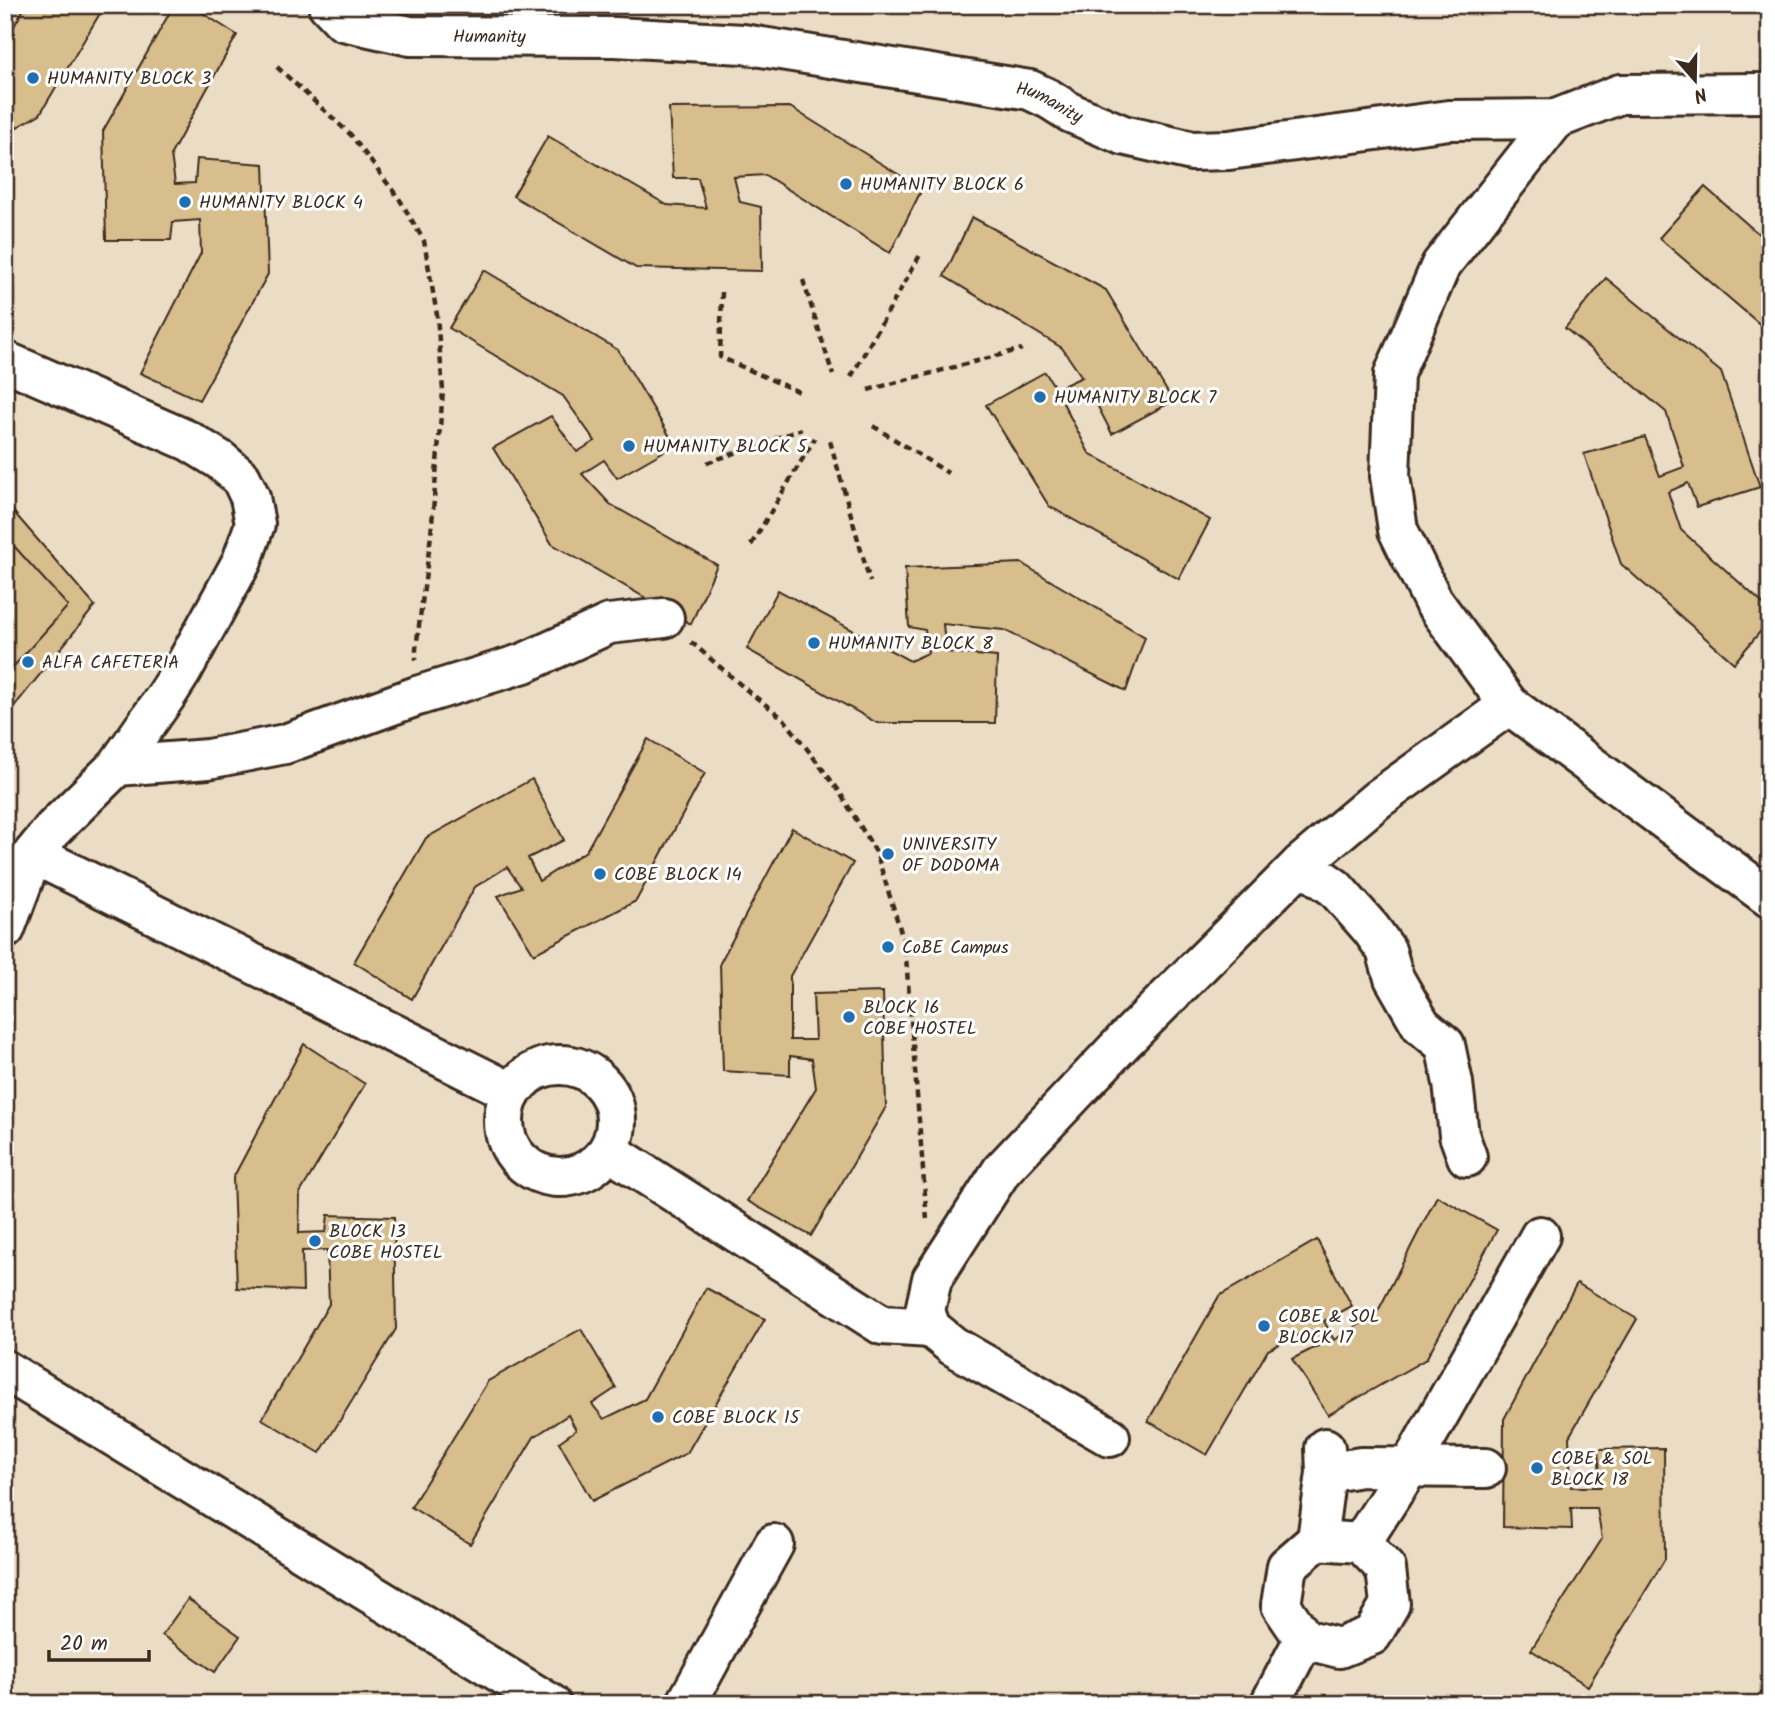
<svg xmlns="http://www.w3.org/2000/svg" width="1775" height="1709" font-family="Kalam,sans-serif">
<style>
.built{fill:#ebddc5}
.building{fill:#d8bd8d;stroke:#3b2a1e;stroke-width:2}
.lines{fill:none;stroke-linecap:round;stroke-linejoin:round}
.minor-casing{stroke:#3b2a1e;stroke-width:44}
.path{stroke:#3b2a1e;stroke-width:4.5;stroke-dasharray:7 5;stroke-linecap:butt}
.minor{stroke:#fff;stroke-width:38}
.poi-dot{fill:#1f6fb2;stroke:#fff;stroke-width:2.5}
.labels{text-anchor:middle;stroke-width:6;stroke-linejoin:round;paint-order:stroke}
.street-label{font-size:18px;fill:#3b2a1e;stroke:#fff}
.poi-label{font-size:18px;fill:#3b2a1e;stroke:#fff;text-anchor:start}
</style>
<rect width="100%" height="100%" fill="#f3ebdd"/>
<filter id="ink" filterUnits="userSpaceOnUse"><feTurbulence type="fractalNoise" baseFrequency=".0143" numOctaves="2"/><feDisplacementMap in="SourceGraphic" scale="14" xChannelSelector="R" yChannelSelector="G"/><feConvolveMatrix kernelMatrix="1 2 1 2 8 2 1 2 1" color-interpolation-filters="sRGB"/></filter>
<g filter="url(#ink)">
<!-- built -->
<rect class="built" x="5" y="5" width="1765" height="1699"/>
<!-- building -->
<g class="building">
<polygon points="26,5 105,5 40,114 5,134 5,42"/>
<polygon points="174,5 190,5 237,35 171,154 175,184 195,183 197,159 264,164 268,274 199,400 140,373 201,253 200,220 173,222 171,240 106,240 103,131"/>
<polygon points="790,107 922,189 890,253 765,175 734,177 740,202 761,207 762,271 636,268 513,196 548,136 667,205 706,208 698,178 673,178 669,108"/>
<polygon points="1705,187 1770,244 1770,333 1659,238"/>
<polygon points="972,217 1106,290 1173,401 1112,434 1091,393 1063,403 1089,453 1210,520 1179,579 1049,506 986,405 1045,372 1056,389 1082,377 1062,348 944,276"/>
<polygon points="484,270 618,350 675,445 617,478 604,460 582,474 610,504 717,565 691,624 552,544 493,448 551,416 577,452 595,441 563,396 449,328"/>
<polygon points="1606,278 1721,372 1760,487 1697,507 1688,483 1668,492 1681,530 1770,610 1770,620 1734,663 1621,564 1584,454 1645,437 1660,476 1684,467 1666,412 1565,328"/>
<polygon points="5,502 95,606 5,718"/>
<polygon points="5,536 68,606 5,676"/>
<polygon points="1021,563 1145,637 1126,691 1004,630 943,624 946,652 997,657 995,723 877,723 747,649 778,590 910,661 928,653 925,630 909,627 905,568"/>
<polygon points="648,739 705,773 636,901 534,954 498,896 521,887 507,867 475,887 412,999 354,962 426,838 532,779 564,840 528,858 539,881 586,851"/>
<polygon points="792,828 853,863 790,976 790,1040 815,1040 813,994 883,992 886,1107 811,1236 747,1201 816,1088 812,1059 790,1056 790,1075 723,1071 720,963"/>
<polygon points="304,1044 365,1084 300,1193 299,1233 326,1232 328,1215 394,1217 396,1329 320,1453 262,1419 329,1304 327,1250 302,1251 303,1291 237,1288 233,1178"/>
<polygon points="1437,1196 1497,1230 1426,1359 1328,1415 1292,1359 1318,1346 1308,1330 1268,1350 1207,1455 1148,1421 1219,1296 1317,1240 1352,1306 1324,1321 1334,1340 1377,1313"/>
<polygon points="1577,1283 1637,1319 1569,1437 1571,1487 1601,1487 1598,1449 1664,1448 1665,1559 1588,1686 1531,1650 1602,1539 1597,1508 1571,1508 1572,1529 1503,1527 1504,1419"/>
<polygon points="706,1288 765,1319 687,1453 592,1501 559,1442 576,1430 568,1415 534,1437 470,1544 411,1507 488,1381 581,1329 616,1388 592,1404 604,1419 645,1399"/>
<polygon points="188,1599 240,1636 215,1672 162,1635"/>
</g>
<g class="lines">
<!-- minor casing -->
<g class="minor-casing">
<g id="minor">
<path id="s1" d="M328,5L343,21L410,36L615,37L743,44L1030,90L1049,99L1071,113L1123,135L1192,151L1229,150L1449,120L1556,119L1620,94L1770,93"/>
<polyline points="1556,119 1441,265 1394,374 1390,476 1398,530 1433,601 1509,705 1770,898"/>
<polyline points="5,361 189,441 220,460 241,478 250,497 255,524 242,561 182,671 166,696 117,766 53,829 33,854 5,929"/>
<polyline points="117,766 208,759 285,744 417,696 524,663 609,624 664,618"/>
<polyline points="33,854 511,1092"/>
<polyline points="1301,864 1335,888 1371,929 1386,950 1394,978 1421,1025 1445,1045 1453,1083 1459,1135 1467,1157"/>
<circle cx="560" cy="1121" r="56"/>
<polyline points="609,1151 882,1325 931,1328"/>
<polyline points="5,1370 551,1704"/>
<polyline points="1110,1437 953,1346 931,1328 925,1311 932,1279 1002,1170 1125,1040 1301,864 1378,799 1509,705"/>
<polyline points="1326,1473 1361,1467 1486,1468"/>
<polygon points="1317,1540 1361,1543 1386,1569 1390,1604 1372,1635 1339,1648 1304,1639 1281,1605 1287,1566"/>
<polyline points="1317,1540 1326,1473 1325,1448"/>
<polyline points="1361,1543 1410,1466 1540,1236"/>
<polyline points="686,1704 774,1544"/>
<polyline points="1270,1704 1304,1639"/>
</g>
</g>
<!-- path -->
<g class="path">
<polyline points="277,67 351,135 400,200 424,241 437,315 443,391 431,535 416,648 416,660"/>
<polyline points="803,280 833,375"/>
<polyline points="722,292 720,357 799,392"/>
<polyline points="851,377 920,255"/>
<polyline points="868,390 1022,349"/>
<polyline points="873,426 948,473"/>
<polyline points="830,441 870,582"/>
<polyline points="707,463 802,429"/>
<polyline points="751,545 815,438"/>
<polyline points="691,642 748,691 784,719 837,788 876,852 905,945 927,1220"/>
</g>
<!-- minor -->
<use href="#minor" class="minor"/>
</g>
</g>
<!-- markers -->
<g class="poi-dot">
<circle cx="33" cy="78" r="7"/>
<circle cx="846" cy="184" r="7"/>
<circle cx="185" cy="202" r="7"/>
<circle cx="1040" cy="397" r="7"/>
<circle cx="629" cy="446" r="7"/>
<circle cx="814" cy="643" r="7"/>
<circle cx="28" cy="662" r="7"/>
<circle cx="888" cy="854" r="7"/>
<circle cx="600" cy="874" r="7"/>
<circle cx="888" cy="947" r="7"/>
<circle cx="849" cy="1017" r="7"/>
<circle cx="315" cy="1241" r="7"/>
<circle cx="1264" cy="1326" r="7"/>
<circle cx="658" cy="1417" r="7"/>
<circle cx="1537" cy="1468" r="7"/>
</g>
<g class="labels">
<!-- street labels -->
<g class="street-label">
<text dy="6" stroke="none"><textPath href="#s1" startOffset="170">Humanity</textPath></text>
<text dy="6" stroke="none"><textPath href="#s1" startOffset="737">Humanity</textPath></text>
</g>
<!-- poi labels -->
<g class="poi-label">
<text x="47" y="84">HUMANITY BLOCK 3</text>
<text x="860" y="190">HUMANITY BLOCK 6</text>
<text x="199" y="208">HUMANITY BLOCK 4</text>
<text x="1054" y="403">HUMANITY BLOCK 7</text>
<text x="643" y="452">HUMANITY BLOCK 5</text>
<text x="828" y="649">HUMANITY BLOCK 8</text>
<text x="42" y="668">ALFA CAFETERIA</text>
<text x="902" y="850">UNIVERSITY<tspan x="902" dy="21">OF DODOMA</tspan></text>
<text x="614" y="880">COBE BLOCK 14</text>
<text x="902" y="953">CoBE Campus</text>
<text x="863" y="1013">BLOCK 16<tspan x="863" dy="21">COBE HOSTEL</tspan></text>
<text x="329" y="1237">BLOCK 13<tspan x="329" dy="21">COBE HOSTEL</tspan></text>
<text x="1278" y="1322">COBE &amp; SOL<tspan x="1278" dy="21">BLOCK 17</tspan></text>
<text x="672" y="1423">COBE BLOCK 15</text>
<text x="1551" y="1464">COBE &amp; SOL<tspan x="1551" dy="21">BLOCK 18</tspan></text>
</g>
</g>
<!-- margin -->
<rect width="1775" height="1709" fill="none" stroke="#fff" stroke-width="28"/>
<rect x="14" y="14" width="1747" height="1681" fill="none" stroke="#3b2a1e" stroke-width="2.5" filter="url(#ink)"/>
<!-- north arrow -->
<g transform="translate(1695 80) rotate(160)" stroke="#ffffff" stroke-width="5" paint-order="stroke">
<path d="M0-5L12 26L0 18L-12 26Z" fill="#3b2a1e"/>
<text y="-10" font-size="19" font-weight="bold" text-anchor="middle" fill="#3b2a1e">N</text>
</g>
<!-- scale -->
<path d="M49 1650v10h100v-10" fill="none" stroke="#3b2a1e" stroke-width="3.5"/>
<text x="60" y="1650" font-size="21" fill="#3b2a1e" stroke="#ffffff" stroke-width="5" paint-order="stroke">20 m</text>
</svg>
